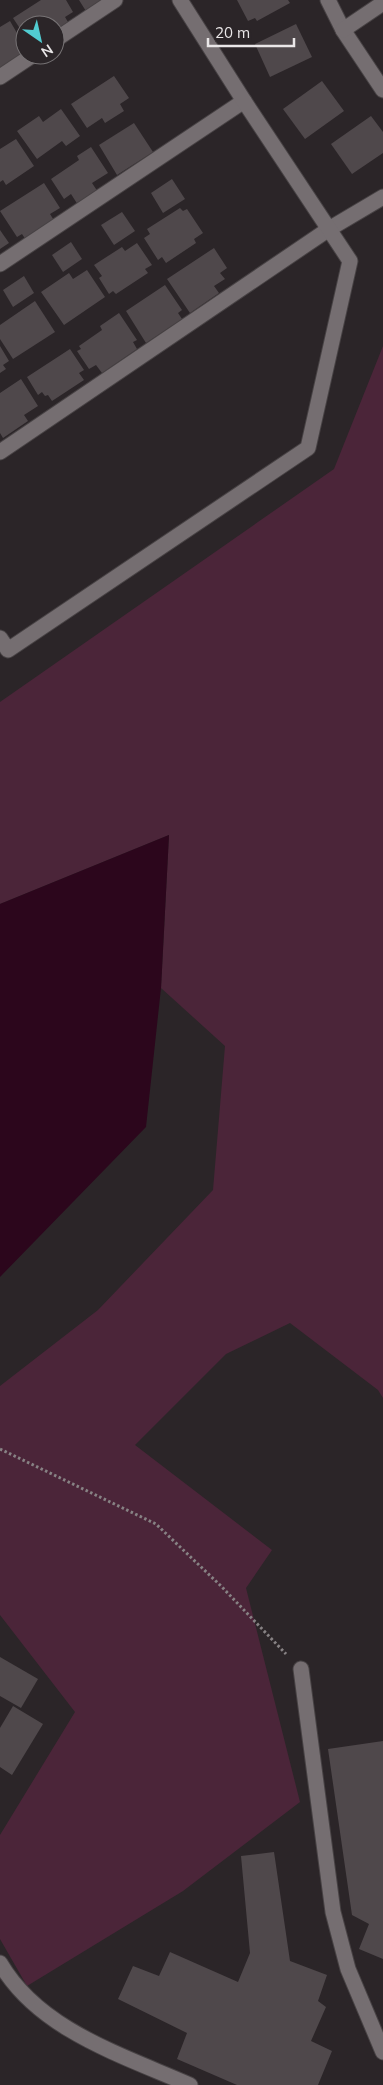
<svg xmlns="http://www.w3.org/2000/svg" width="383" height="2085" font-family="Mulish,sans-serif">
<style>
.green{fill:#4b2539}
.water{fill:#2c061c}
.building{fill:#4f484b}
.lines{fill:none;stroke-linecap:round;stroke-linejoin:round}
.lane-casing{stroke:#474244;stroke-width:17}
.street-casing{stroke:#474244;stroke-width:17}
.path{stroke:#878284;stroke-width:3;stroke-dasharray:2.5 2.5;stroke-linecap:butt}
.lane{stroke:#756e71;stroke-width:15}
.street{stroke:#756e71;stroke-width:15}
</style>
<rect width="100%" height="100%" fill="#2b2528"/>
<!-- green -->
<polygon class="green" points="383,346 383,1398 378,1390 290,1323 226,1354 135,1445 272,1550 246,1588 300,1802 183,1891 27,1986 0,1939 0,1835 75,1712 0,1615 0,1386 98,1310 213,1190 225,1046 161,988 169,835 0,904 0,702 334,469"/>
<!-- water -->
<polygon class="water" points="169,835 161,988 146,1127 0,1277 0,904"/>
<!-- building -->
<g class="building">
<polygon points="41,0 66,0 73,12 65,17 71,27 55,37 55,25 25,25 25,36 13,18"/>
<polygon points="79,0 114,0 89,16"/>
<polygon points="237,0 288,0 290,3 257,21 255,18 248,21"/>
<polygon points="10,21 21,40 18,42 25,54 0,69 0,27"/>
<polygon points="296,24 312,57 270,77 255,44"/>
<polygon points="114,76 129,98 120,104 124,111 105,123 102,118 87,128 71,104"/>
<polygon points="322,81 344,111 305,139 283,109"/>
<polygon points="61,109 80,136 66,146 62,141 37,159 17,131 39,116 43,122"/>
<polygon points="371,116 383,132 383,153 352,174 331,144"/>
<polygon points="134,123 153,152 117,175 99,145"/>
<polygon points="16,139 34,166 6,185 3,180 0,182 0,149"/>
<polygon points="91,147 108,173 92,183 98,192 78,205 71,194 64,199 51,179 79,160 77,156"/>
<polygon points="172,179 185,199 163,213 151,193"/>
<polygon points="44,183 60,208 50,214 55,222 26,240 22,234 17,237 0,211"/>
<polygon points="180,208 183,211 187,209 203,233 194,239 196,243 166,263 162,257 158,260 144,238 150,234 147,229"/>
<polygon points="122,212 135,231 114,245 101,225"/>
<polygon points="0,230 9,243 0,249"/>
<polygon points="71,242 82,259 63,272 52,255"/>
<polygon points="137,243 152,265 145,269 148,273 116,294 113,291 109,294 99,278 102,276 94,265 122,247 125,251"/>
<polygon points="214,248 227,268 220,273 225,279 214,286 219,293 190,313 167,279"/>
<polygon points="87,270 105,297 64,325 41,292 69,273 73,279"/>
<polygon points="24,276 34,293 13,307 3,290"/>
<polygon points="165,285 182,310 178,313 182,319 146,343 126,311"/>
<polygon points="35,301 55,332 13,359 0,339 0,325"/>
<polygon points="119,313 137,340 133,342 137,349 102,373 96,365 89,369 77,351 81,349 79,346 102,330 100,326"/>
<polygon points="0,346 9,361 3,365 6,369 0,373"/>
<polygon points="70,349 84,370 79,373 84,380 52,401 48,395 45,396 42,392 38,395 27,377"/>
<polygon points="21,379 38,406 24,415 28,421 3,438 0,433 0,393"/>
<polygon points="0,1657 38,1679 21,1708 0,1696"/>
<polygon points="13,1706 43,1724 12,1775 0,1767 0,1728"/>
<polygon points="383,1741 383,1959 359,1949 369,1924 352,1915 328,1749"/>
<polygon points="274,1852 290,1961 327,1975 318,2001 326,2007 311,2041 332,2051 318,2085 237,2085 177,2059 187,2033 118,1999 133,1966 159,1976 170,1952 238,1982 250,1953 241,1856"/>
</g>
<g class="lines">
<!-- lane casing -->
<g class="lane-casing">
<polyline id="lane" points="301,1669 333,1912 348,1969 383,2052"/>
</g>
<!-- street casing -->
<g class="street-casing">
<g id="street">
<polyline points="328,0 343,30 383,90"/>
<polyline points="343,30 383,3"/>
<polyline points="55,40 115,0"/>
<polyline points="0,77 33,55"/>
<polyline points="0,264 244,101"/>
<polyline points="0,452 329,229 383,197"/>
<polyline points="0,638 8,650 308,448 350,261 244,101 180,0"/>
<path d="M0,1963C39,2030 122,2055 190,2085"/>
</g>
</g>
<!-- path -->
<polyline class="path" points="0,1449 156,1524 221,1586 286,1654"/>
<!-- lane -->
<use href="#lane" class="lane"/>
<!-- street -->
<use href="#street" class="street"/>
</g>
<!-- north arrow -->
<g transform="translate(40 40) rotate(146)"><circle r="24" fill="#2b2528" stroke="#777375"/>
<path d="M0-4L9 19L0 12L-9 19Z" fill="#51ccd1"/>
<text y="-8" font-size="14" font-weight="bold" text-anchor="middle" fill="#eae7e8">N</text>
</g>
<!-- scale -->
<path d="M208 38v8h86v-8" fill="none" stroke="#eae7e8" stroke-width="2.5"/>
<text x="215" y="38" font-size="15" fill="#eae7e8" stroke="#2b2528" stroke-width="4" paint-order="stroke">20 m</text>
</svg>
